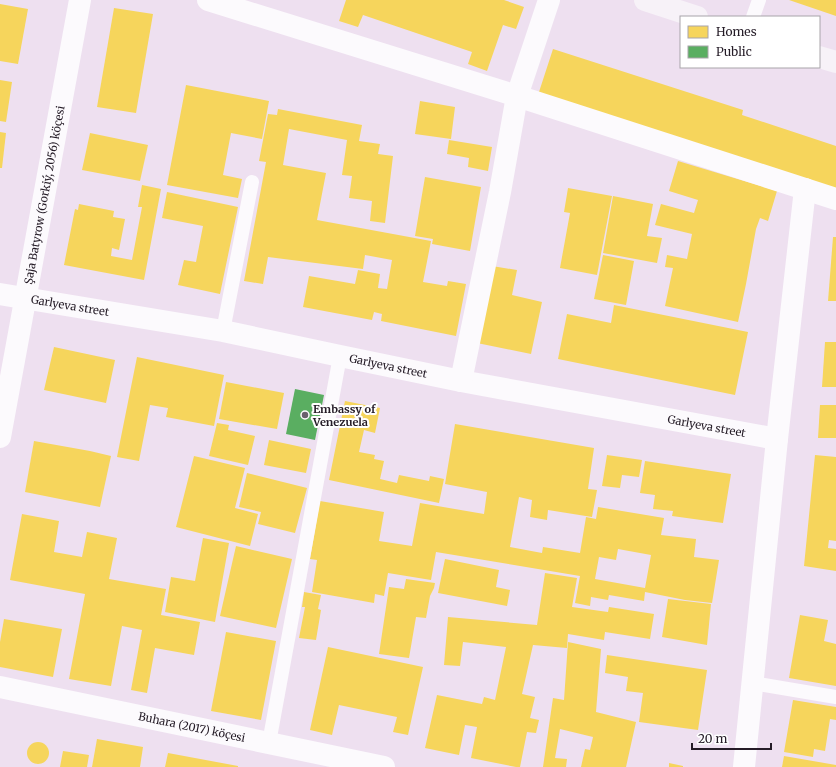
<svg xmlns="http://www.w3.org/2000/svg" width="836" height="767" font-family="Merriweather,serif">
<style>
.homes{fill:#f6d55c;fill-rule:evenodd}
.public{fill:#5aae61}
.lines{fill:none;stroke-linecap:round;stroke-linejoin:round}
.lane{stroke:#fcfafd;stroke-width:14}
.street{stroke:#fcfafd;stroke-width:22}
.secondary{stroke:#f7f2f8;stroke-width:22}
.poi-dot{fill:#6b616d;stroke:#fff;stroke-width:1.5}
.labels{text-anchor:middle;stroke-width:4;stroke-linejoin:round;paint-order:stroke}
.street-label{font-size:11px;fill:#251c27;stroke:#fff}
.poi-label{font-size:11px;font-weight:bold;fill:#251c27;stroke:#fff;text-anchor:start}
</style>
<rect width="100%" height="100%" fill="#eee0f0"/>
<!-- homes -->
<g class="homes">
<polygon points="346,0 504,0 524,7 516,29 503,25 487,71 468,64 472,52 363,15 358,27 339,21"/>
<polygon points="789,0 836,0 836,16"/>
<polygon points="0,4 28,9 18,64 0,61"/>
<polygon points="114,8 153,14 136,113 97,107"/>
<polygon points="553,49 743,110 742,115 836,146 836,192 538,95"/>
<polygon points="0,80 12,82 6,122 0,121"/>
<polygon points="186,85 269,101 262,139 231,133 223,175 242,179 238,198 167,185"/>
<polygon points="420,101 455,107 451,139 415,134"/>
<polygon points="278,109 362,125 359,141 380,144 378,154 393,156 385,223 370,221 372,201 349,198 352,176 342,175 347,140 289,129 283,165 326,173 317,220 431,241 423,282 447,286 448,281 466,284 456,336 381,321 382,314 374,312 372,320 303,307 309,276 355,284 358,270 380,274 378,288 387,289 392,260 365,255 363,269 268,257 263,284 244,281 266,162 259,161 268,114 277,115"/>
<polygon points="0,132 6,133 2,168 0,168"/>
<polygon points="90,133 148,145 140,181 82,170"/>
<polygon points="449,140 492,147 488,171 468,167 469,158 447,154"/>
<polygon points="678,161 777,191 768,221 760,218 756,229 746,284 738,322 665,306 673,268 665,267 667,255 687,259 692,234 655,225 661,204 694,213 698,200 669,191"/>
<polygon points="425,177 481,187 470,251 432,244 433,239 415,236"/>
<polygon points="142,185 161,189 144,280 64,265 75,209 78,210 79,204 114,211 113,217 125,219 119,250 112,248 111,256 132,260 142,207 138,207"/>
<polygon points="568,188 612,196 597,275 560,268 570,213 564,212"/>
<polygon points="167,192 238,207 220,294 178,285 184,260 196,262 203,226 162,218"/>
<polygon points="613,196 653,204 647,236 662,238 657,263 603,253"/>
<polygon points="833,237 836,237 836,301 828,301"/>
<polygon points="603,255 634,261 626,305 594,299"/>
<polygon points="492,266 517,270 512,295 542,302 531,354 477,343"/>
<polygon points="614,305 748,332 735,395 558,359 567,314 611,323"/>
<polygon points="825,342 836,342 836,387 822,387"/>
<polygon points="54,347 115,360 106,403 44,390"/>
<polygon points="137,357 224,375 214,426 166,417 168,408 150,405 139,461 117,457"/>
<polygon points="226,382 284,393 277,429 219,419"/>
<polygon points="345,401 380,408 375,433 364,430 359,452 375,455 374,459 384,461 380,479 397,483 399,475 429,481 430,476 444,479 439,503 329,480"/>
<polygon points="820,405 836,405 836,438 818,438"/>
<polygon points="217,423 229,425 228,430 255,436 248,465 209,456"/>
<path d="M455,424L594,448L588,489L597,490L592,517L548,510L547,520L530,517L532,500L519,497L510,547L542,553L543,547L580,553L586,517L596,519L598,507L664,518L661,535L696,539L694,557L719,560L712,603L685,600L645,592L644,601L609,595L608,600L591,597L590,606L575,603L580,576L436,552L431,580L388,573L384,596L375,594L374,603L312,592L317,560L310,559L320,501L384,512L379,541L412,546L420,503L484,514L487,492L445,484ZM618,549L651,555L645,588L595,579L599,557L616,560Z"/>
<polygon points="269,440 311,449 306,473 264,465"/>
<polygon points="34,441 90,451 111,456 100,507 25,492"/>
<polygon points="607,455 642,460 639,477 622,475 620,488 602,486"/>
<polygon points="815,455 836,457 836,541 829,540 828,548 836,549 836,571 804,566"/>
<polygon points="194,456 245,468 235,508 258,514 250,546 176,527"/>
<polygon points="645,461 731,474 723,523 672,516 673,511 653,509 655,495 640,493"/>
<polygon points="247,473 307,488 295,533 258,524 261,512 239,507"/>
<polygon points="22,514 59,521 54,552 82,557 87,532 117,538 109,579 166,589 161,615 200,622 194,655 155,648 147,693 131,690 142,630 122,626 111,686 69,679 85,594 10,580"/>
<polygon points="203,538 229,543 215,622 165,612 171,577 195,581"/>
<polygon points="236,546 292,559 276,628 220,616"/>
<polygon points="445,559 499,570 496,587 510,590 507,606 438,593"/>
<polygon points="545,573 577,578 572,607 608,612 609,607 654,614 650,639 605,632 604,640 568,634 567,648 533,645 522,694 535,697 530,718 539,720 536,733 527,732 520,767 516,767 471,758 477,727 465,725 459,755 425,748 437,695 482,704 484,697 495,700 506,647 463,642 460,666 444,665 448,617 537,625"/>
<polygon points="406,579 435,583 434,588 430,596 426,618 416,617 409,658 379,654 389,587 404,589"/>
<polygon points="304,592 321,595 318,609 321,610 316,640 299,638 305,607 302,607"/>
<polygon points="668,599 711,604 707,645 662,637"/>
<polygon points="800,615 828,620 824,641 836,644 836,686 789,678"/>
<polygon points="4,619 62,629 53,677 0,667 0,642"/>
<polygon points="226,632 276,641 261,720 211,711"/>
<polygon points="568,642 601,649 596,712 636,722 626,767 581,767 585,749 590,750 593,737 560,729 555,758 567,759 566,767 543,767 553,698 564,700"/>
<polygon points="328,647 423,667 408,735 393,732 397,717 339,705 332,735 310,730"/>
<polygon points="607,655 707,670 698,730 639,722 643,693 626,691 628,677 605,673"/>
<polygon points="793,700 836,707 836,720 830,719 825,751 814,749 813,757 784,752"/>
<polygon points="97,739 143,747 140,767 92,767"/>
<circle cx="38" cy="753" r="11"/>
<polygon points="63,751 89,755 87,767 60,767"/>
<polygon points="168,753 238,766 238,767 165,767"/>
<polygon points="784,756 836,765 836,767 782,767"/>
<polygon points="669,763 683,766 683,767 669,767"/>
</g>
<!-- public -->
<polygon class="public" points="295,389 324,395 315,440 286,434"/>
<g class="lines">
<!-- lane -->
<g class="lane">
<polyline points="753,17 759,0"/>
<polyline points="223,331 252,182"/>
<polyline points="752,683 836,697"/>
<polyline points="269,743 340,356"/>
</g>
<!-- street -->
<g class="street">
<polyline points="208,0 517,96 836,199"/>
<path id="s1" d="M0,294L223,331L340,356L461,381L777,439"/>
<polyline points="461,381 500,192 517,96 549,0"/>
<path id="s2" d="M0,437L80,0"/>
<path id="s3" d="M0,687L384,767"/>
<polyline points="744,767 777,439 805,189"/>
</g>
<!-- secondary -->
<g class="secondary">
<polyline points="645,0 697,17"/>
<polyline points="819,57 836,62"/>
</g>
</g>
<!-- markers -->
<circle class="poi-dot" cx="305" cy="415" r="4"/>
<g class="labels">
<!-- street labels -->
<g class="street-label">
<text dy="4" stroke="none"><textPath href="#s2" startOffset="246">Şaja Batyrow (Gorkiý, 2056) köçesi</textPath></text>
<text dy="4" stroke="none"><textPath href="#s1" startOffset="71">Garlyeva street</textPath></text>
<text dy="4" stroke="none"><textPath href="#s1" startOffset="395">Garlyeva street</textPath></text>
<text dy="4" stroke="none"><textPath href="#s1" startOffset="719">Garlyeva street</textPath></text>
<text dy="4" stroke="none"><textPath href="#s3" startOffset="196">Buhara (2017) köçesi</textPath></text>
</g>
<!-- poi labels -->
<g class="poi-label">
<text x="313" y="413">Embassy of<tspan x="313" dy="13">Venezuela</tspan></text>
</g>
</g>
<!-- legend -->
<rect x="680" y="16" width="140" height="52" fill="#ffffff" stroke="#a8a4a9"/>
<rect x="688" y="26" width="20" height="12" fill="#f6d55c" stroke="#a8a4a9"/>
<text x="716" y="36" font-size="12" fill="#251c27">Homes</text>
<rect x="688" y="46" width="20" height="12" fill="#5aae61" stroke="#a8a4a9"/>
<text x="716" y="56" font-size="12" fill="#251c27">Public</text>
<!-- scale -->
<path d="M692 743v6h79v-6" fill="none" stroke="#251c27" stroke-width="2"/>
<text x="698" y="743" font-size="12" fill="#251c27" stroke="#ffffff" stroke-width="3" paint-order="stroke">20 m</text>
</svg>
